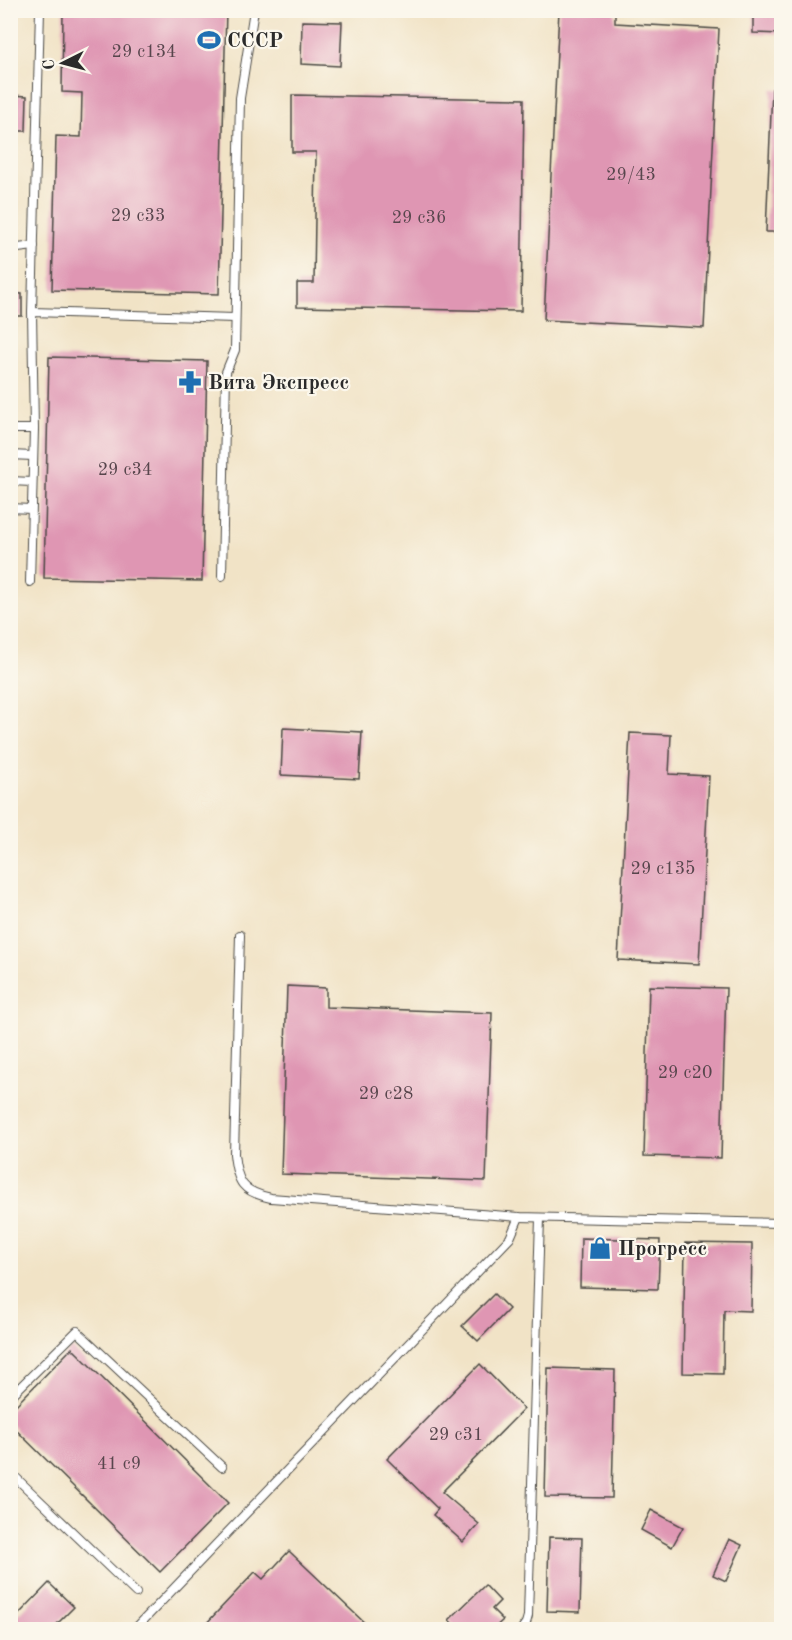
<svg xmlns="http://www.w3.org/2000/svg" width="792" height="1640" font-family="'Old Standard TT',serif">
<style>
.building{fill:#df96b3}
.lines{fill:none;stroke-linecap:round;stroke-linejoin:round}
.service-casing{stroke:#494742;stroke-width:10}
.service{stroke:#fff;stroke-width:8}
.labels{text-anchor:middle;stroke-width:4.5;stroke-linejoin:round;paint-order:stroke}
.number-label{font-size:18px;fill:#58464d}
.poi-label{font-size:21px;font-weight:bold;fill:#2b2b2b;stroke:#fbf7ec;text-anchor:start}
</style>
<rect width="100%" height="100%" fill="#fbf7ec"/>
<filter id="ink" filterUnits="userSpaceOnUse"><feTurbulence type="fractalNoise" baseFrequency=".0167" numOctaves="2"/><feDisplacementMap in="SourceGraphic" scale="12" xChannelSelector="R" yChannelSelector="G"/><feConvolveMatrix kernelMatrix="1 2 1 2 8 2 1 2 1" color-interpolation-filters="sRGB"/></filter>
<filter id="wash" filterUnits="userSpaceOnUse"><feTurbulence type="fractalNoise" baseFrequency=".008" numOctaves="4" result="noise"/><feDisplacementMap in="SourceGraphic" scale="24" xChannelSelector="R" yChannelSelector="G"/><feGaussianBlur stdDeviation="1.35" result="paint"/><feColorMatrix in="noise" values="0 0 0 0 0 0 0 0 0 0 0 0 0 0 0 0 0 1.4 0 .05"/><feComposite in="paint" operator="in"/></filter>
<g filter="url(#wash)">
<rect width="100%" height="100%" fill="#f1e3c6"/>
<g id="blocks">
<!-- building -->
<g class="building">
<polygon points="63,10 226,10 219,294 52,290 56,136 81,137 82,93 62,92"/>
<polygon points="559,10 615,10 615,23 719,29 704,328 544,320"/>
<polygon points="753,10 782,10 782,34 753,33"/>
<polygon points="302,21 342,22 340,66 301,64"/>
<polygon points="772,89 782,89 782,232 766,232"/>
<polygon points="10,95 27,96 26,131 10,131"/>
<polygon points="292,95 524,99 521,311 297,307 297,283 314,283 316,152 292,152"/>
<polygon points="10,293 22,294 22,316 10,316"/>
<polygon points="49,357 207,361 202,581 44,578"/>
<polygon points="283,728 362,732 359,779 281,775"/>
<polygon points="630,733 671,735 669,774 709,776 699,964 618,960"/>
<polygon points="287,986 326,988 326,1007 492,1013 486,1181 281,1174"/>
<polygon points="649,986 726,988 721,1158 644,1156"/>
<polygon points="581,1238 660,1240 658,1289 580,1287"/>
<polygon points="685,1243 752,1244 751,1311 724,1310 723,1374 683,1373"/>
<polygon points="494,1294 509,1309 478,1341 462,1326"/>
<polygon points="72,1348 228,1503 160,1572 10,1424 10,1411"/>
<polygon points="480,1364 524,1409 442,1492 479,1524 463,1542 433,1515 438,1509 387,1459"/>
<polygon points="548,1368 615,1370 612,1498 545,1497"/>
<polygon points="651,1510 683,1527 672,1547 641,1530"/>
<polygon points="549,1537 582,1538 580,1612 547,1611"/>
<polygon points="729,1539 742,1545 726,1581 713,1575"/>
<polygon points="289,1551 371,1629 318,1629 312,1624 307,1629 201,1629 255,1572 263,1579"/>
<polygon points="49,1583 74,1607 52,1629 10,1629 10,1606 19,1614"/>
<polygon points="485,1585 500,1601 492,1609 503,1620 493,1629 458,1629 449,1620"/>
</g>
</g>
</g>
<g filter="url(#ink)">
<use href="#blocks" fill-opacity="0" stroke="#494742" stroke-width="1.5"/>
<g class="lines">
<!-- service casing -->
<g class="service-casing">
<g id="service">
<polyline points="10,249 34,246"/>
<polyline points="32,312 40,10"/>
<polyline points="10,429 34,429"/>
<polyline points="10,455 33,456"/>
<polyline points="10,481 32,482"/>
<polyline points="10,508 31,509"/>
<polyline points="222,576 226,372 235,350 240,98 254,10"/>
<polyline points="30,582 34,429 32,312 235,318"/>
<path d="M240,935L234,1154C237,1182 242,1192 271,1198L519,1217L782,1223"/>
<polyline points="10,1397 77,1331 222,1467"/>
<polyline points="10,1472 136,1593"/>
<polyline points="134,1630 510,1238 519,1217"/>
<polyline points="521,1630 526,1623 528,1616 540,1218"/>
</g>
</g>
<!-- service -->
<use href="#service" class="service"/>
</g>
</g>
<!-- icons -->
<defs>
<g id="stadium-bare" transform="scale(1.8)"><path d="M0-5a6.5 5 0 1 0 0 10a6.5 5 0 1 0 0-10ZM-3.5-1.8h7v3.6h-7Z" fill="#1f6fb2" stroke="#fbf7ec" stroke-width="2.5" paint-order="stroke"/></g>
<g id="pharmacy-bare" transform="scale(1.8)"><path d="M-2-6h4v4h4v4h-4v4h-4v-4h-4v-4h4Z" fill="#1f6fb2" stroke="#fbf7ec" stroke-width="2.5" paint-order="stroke"/></g>
<g id="shop-bare" transform="scale(1.8)"><path d="M-5-2.5h2.3a2.7 3.5 0 0 1 5.4 0H5L5.5 6h-11ZM-1.5-2.5h3a1.5 2.3 0 0 0-3 0Z" fill="#1f6fb2" stroke="#fbf7ec" stroke-width="2.5" paint-order="stroke"/></g>
</defs>
<g fill-rule="evenodd">
<use href="#stadium-bare" x="209" y="40"/>
<use href="#pharmacy-bare" x="190" y="382"/>
<use href="#shop-bare" x="600" y="1248"/>
</g>
<g class="labels">
<!-- number labels -->
<g class="number-label">
<text x="144" y="57">29 с134</text>
<text x="631" y="180">29/43</text>
<text x="138" y="221">29 с33</text>
<text x="419" y="223">29 с36</text>
<text x="125" y="475">29 с34</text>
<text x="663" y="874">29 с135</text>
<text x="685" y="1078">29 с20</text>
<text x="386" y="1099">29 с28</text>
<text x="456" y="1440">29 с31</text>
<text x="119" y="1469">41 с9</text>
</g>
<!-- poi labels -->
<g class="poi-label">
<text x="227" y="47">СССР</text>
<text x="208" y="389">Вита Экспресс</text>
<text x="618" y="1255">Прогресс</text>
</g>
</g>
<!-- margin -->
<rect width="792" height="1640" fill="none" stroke="#fbf7ec" stroke-width="36"/>
<!-- north arrow -->
<g transform="translate(63 63) rotate(264)" stroke="#fbf7ec" stroke-width="4.5" paint-order="stroke">
<path d="M0-4.5L10 22L0 15L-10 22Z" fill="#2b2b2b"/>
<text y="-9" font-size="16" font-weight="bold" text-anchor="middle" fill="#2b2b2b">С</text>
</g>
</svg>
